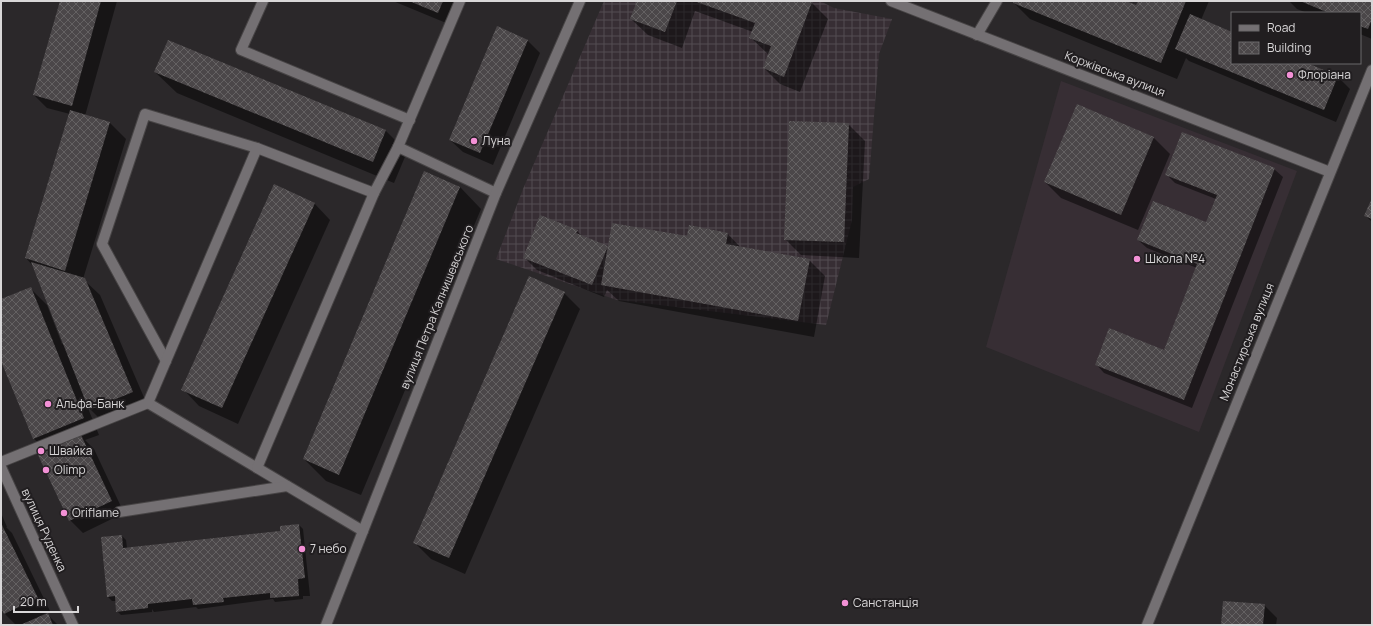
<svg xmlns="http://www.w3.org/2000/svg" width="1373" height="626" font-family="Manrope,sans-serif">
<style>
.built{fill:#372e34}
.industrial{fill:url(#industrial-grid)}
.shadow{fill:#0007}
.building{fill:url(#building-cross-hatch)}
.lines{fill:none;stroke-linecap:round;stroke-linejoin:round}
.service-casing{stroke:#474445;stroke-width:12}
.minor-casing{stroke:#474445;stroke-width:12}
.tertiary-casing{stroke:#474445;stroke-width:12}
.service{stroke:#747073;stroke-width:10}
.minor{stroke:#747073;stroke-width:10}
.tertiary{stroke:#747073;stroke-width:10}
.poi-dot{fill:#f391d6;stroke:#211e20;stroke-width:1.5}
.labels{text-anchor:middle;stroke-width:4;stroke-linejoin:round;paint-order:stroke}
.street-label{font-size:12px;fill:#d9d7d8;stroke:#211e20}
.poi-label{font-size:12px;fill:#d9d7d8;stroke:#211e20;text-anchor:start}
</style>
<defs>
<pattern id="industrial-grid" width="8" height="8" patternUnits="userSpaceOnUse"><rect width="8" height="8" fill="#372e34"/><path d="M0 4h8M4 0v8" fill="none" stroke="#534c51"/></pattern>
<pattern id="building-cross-hatch" width="8" height="8" patternUnits="userSpaceOnUse"><rect width="8" height="8" fill="#4b4749"/><path d="M0 0l8 8M0 8l8-8" fill="none" stroke="#646162"/></pattern>
</defs>
<rect width="100%" height="100%" fill="#2b282a"/>
<!-- built -->
<polygon class="built" points="1061,81 1297,171 1199,432 986,347"/>
<!-- industrial -->
<polygon class="industrial" points="604,1 820,1 834,8 892,19 879,54 869,179 853,187 852,220 826,325 617,300 496,259 523,189"/>
<!-- shadow -->
<g class="shadow">
<polygon points="61,1 117,1 85,116 110,123 126,139 83,279 100,295 149,409 106,425 87,406 99,435 85,440 94,449 124,513 83,533 70,520 48,452 33,438 1,358 1,300 30,288 47,305 62,344 64,343 33,266 26,258 70,114 47,108 34,95"/>
<polygon points="393,1 461,1 451,25"/>
<polygon points="638,1 807,1 811,2 828,19 800,92 780,84 764,68 769,55 751,38 753,32 695,11 682,48 648,35 631,19"/>
<polygon points="1015,1 1124,1 1137,6 1139,1 1209,1 1201,20 1232,33 1232,63 1305,63 1337,76 1350,89 1336,122 1189,61 1186,58 1177,79 1030,19 1014,3"/>
<polygon points="1289,1 1372,1 1372,39 1360,34 1360,13 1307,13 1297,9"/>
<polygon points="527,40 540,53 493,165 463,152 450,140"/>
<polygon points="155,72 386,131 407,152 394,183 177,93"/>
<polygon points="848,124 865,141 859,258 801,255 785,239"/>
<polygon points="1154,138 1170,154 1138,230 1061,198 1045,182"/>
<polygon points="1274,169 1283,177 1192,408 1104,373 1096,364 1164,351 1197,268 1147,248 1138,240 1207,223 1216,199 1175,183 1167,175"/>
<polygon points="460,187 481,209 361,495 326,481 304,459"/>
<polygon points="1372,201 1372,222 1366,216"/>
<polygon points="314,203 330,220 238,424 199,406 183,389"/>
<polygon points="577,231 583,237 609,249 727,233 741,248 809,260 825,276 814,337 619,301 607,290 604,297 537,270 524,257"/>
<polygon points="564,293 580,309 465,574 431,559 415,543"/>
<polygon points="1,513 7,527 6,527 12,533 50,611 32,620 32,621 48,615 58,625 16,625 5,614 1,606"/>
<polygon points="299,525 303,529 310,596 303,596 303,599 275,602 273,599 198,609 196,607 154,612 152,609 152,612 121,615 117,611 116,601 112,601 108,597 102,538 122,536 126,540 127,548 280,532"/>
<polygon points="1264,605 1277,618 1276,625 1222,625"/>
</g>
<!-- building -->
<g class="building">
<polygon points="60,1 101,1 72,106 33,95"/>
<polygon points="409,1 443,1 438,13"/>
<polygon points="637,1 677,1 665,32 630,19"/>
<polygon points="694,1 810,1 812,2 784,77 763,68 771,46 749,38 755,23"/>
<polygon points="1014,1 1126,1 1136,5 1138,1 1186,1 1161,63 1013,3"/>
<polygon points="1300,1 1372,1 1372,19 1368,29 1360,26 1360,13 1329,13"/>
<polygon points="1190,14 1232,32 1232,63 1307,63 1338,76 1324,110 1175,49"/>
<polygon points="497,26 528,40 480,153 449,140"/>
<polygon points="168,40 386,130 373,162 154,72"/>
<polygon points="1077,104 1154,137 1121,215 1044,182"/>
<polygon points="70,110 110,122 65,271 25,258"/>
<polygon points="789,121 849,123 844,242 784,240"/>
<polygon points="1182,132 1275,168 1184,400 1095,365 1109,328 1164,350 1197,264 1137,240 1153,201 1206,222 1217,195 1165,175"/>
<polygon points="424,171 460,187 339,475 303,459"/>
<polygon points="274,184 315,203 222,408 181,390"/>
<polygon points="1372,198 1372,219 1364,216"/>
<polygon points="540,215 578,230 576,233 608,246 592,285 523,258"/>
<polygon points="612,223 687,236 689,225 728,233 726,244 810,259 798,321 601,285"/>
<polygon points="31,262 85,278 133,392 89,410"/>
<polygon points="529,276 565,292 449,558 413,543"/>
<polygon points="31,287 84,418 33,439 1,361 1,299"/>
<polygon points="81,435 112,501 69,521 38,455"/>
<polygon points="1,523 38,598 4,614 1,608"/>
<polygon points="299,524 305,578 298,579 299,596 270,598 270,593 223,598 224,602 193,605 192,599 148,604 148,608 116,612 115,596 107,597 101,537 122,535 123,548 280,531 280,526"/>
<polygon points="1223,601 1265,604 1263,625 1221,625"/>
<polygon points="48,613 53,625 20,625"/>
</g>
<g class="lines">
<!-- service casing -->
<g class="service-casing">
<g id="service">
<polyline points="263,1 241,50 410,120"/>
<polyline points="977,35 997,1"/>
<polyline points="398,147 460,1"/>
<polyline points="166,361 102,244 145,114 257,148 374,193 398,147 496,193"/>
<polyline points="148,403 363,531"/>
<polyline points="1,462 148,403 257,148"/>
<polyline points="257,468 374,193"/>
<polyline points="119,512 287,486"/>
</g>
</g>
<!-- minor casing -->
<g class="minor-casing">
<g id="minor">
<polyline points="1,467 73,625"/>
<polyline points="326,625 496,193 580,1"/>
<polyline points="1147,625 1372,70"/>
</g>
</g>
<!-- tertiary casing -->
<g class="tertiary-casing">
<polyline id="tertiary" points="891,1 1330,172"/>
</g>
<!-- service -->
<use href="#service" class="service"/>
<!-- minor -->
<use href="#minor" class="minor"/>
<!-- tertiary -->
<use href="#tertiary" class="tertiary"/>
</g>
<!-- markers -->
<g class="poi-dot">
<circle cx="1290" cy="75" r="4"/>
<circle cx="474" cy="141" r="4"/>
<circle cx="1137" cy="259" r="4"/>
<circle cx="48" cy="404" r="4"/>
<circle cx="41" cy="451" r="4"/>
<circle cx="46" cy="470" r="4"/>
<circle cx="64" cy="513" r="4"/>
<circle cx="302" cy="549" r="4"/>
<circle cx="845" cy="603" r="4"/>
</g>
<g class="labels">
<!-- street labels -->
<g class="street-label">
<text transform="translate(1115 74) rotate(21)" y="4">Коржівська вулиця</text>
<text transform="translate(437 307) rotate(-68)" y="4">вулиця Петра Калнишевського</text>
<text transform="translate(1247 342) rotate(-68)" y="4">Монастирська вулиця</text>
<text transform="translate(44 530) rotate(65)" y="4">вулиця Руденка</text>
</g>
<!-- poi labels -->
<g class="poi-label">
<text x="1298" y="79">Флоріана</text>
<text x="482" y="145">Луна</text>
<text x="1145" y="263">Школа №4</text>
<text x="56" y="408">Альфа-Банк</text>
<text x="49" y="455">Швайка</text>
<text x="54" y="474">Olimp</text>
<text x="72" y="517">Oriflame</text>
<text x="310" y="553">7 небо</text>
<text x="853" y="607">Санстанція</text>
</g>
</g>
<!-- border -->
<rect width="1373" height="626" fill="none" stroke="#d9d7d8" stroke-width="4"/>
<!-- legend -->
<rect x="1231" y="12" width="130" height="52" fill="#211e20" stroke="#6b686a"/>
<rect x="1239" y="25" width="20" height="6" fill="#747073" stroke="#6b686a"/>
<text x="1267" y="32" font-size="12" fill="#d9d7d8">Road</text>
<rect x="1239" y="42" width="20" height="12" fill="url(#building-cross-hatch)" stroke="#6b686a"/>
<text x="1267" y="52" font-size="12" fill="#d9d7d8">Building</text>
<!-- scale -->
<path d="M14 606v6h64v-6" fill="none" stroke="#d9d7d8" stroke-width="2"/>
<text x="20" y="606" font-size="12" fill="#d9d7d8" stroke="#211e20" stroke-width="3" paint-order="stroke">20 m</text>
</svg>
